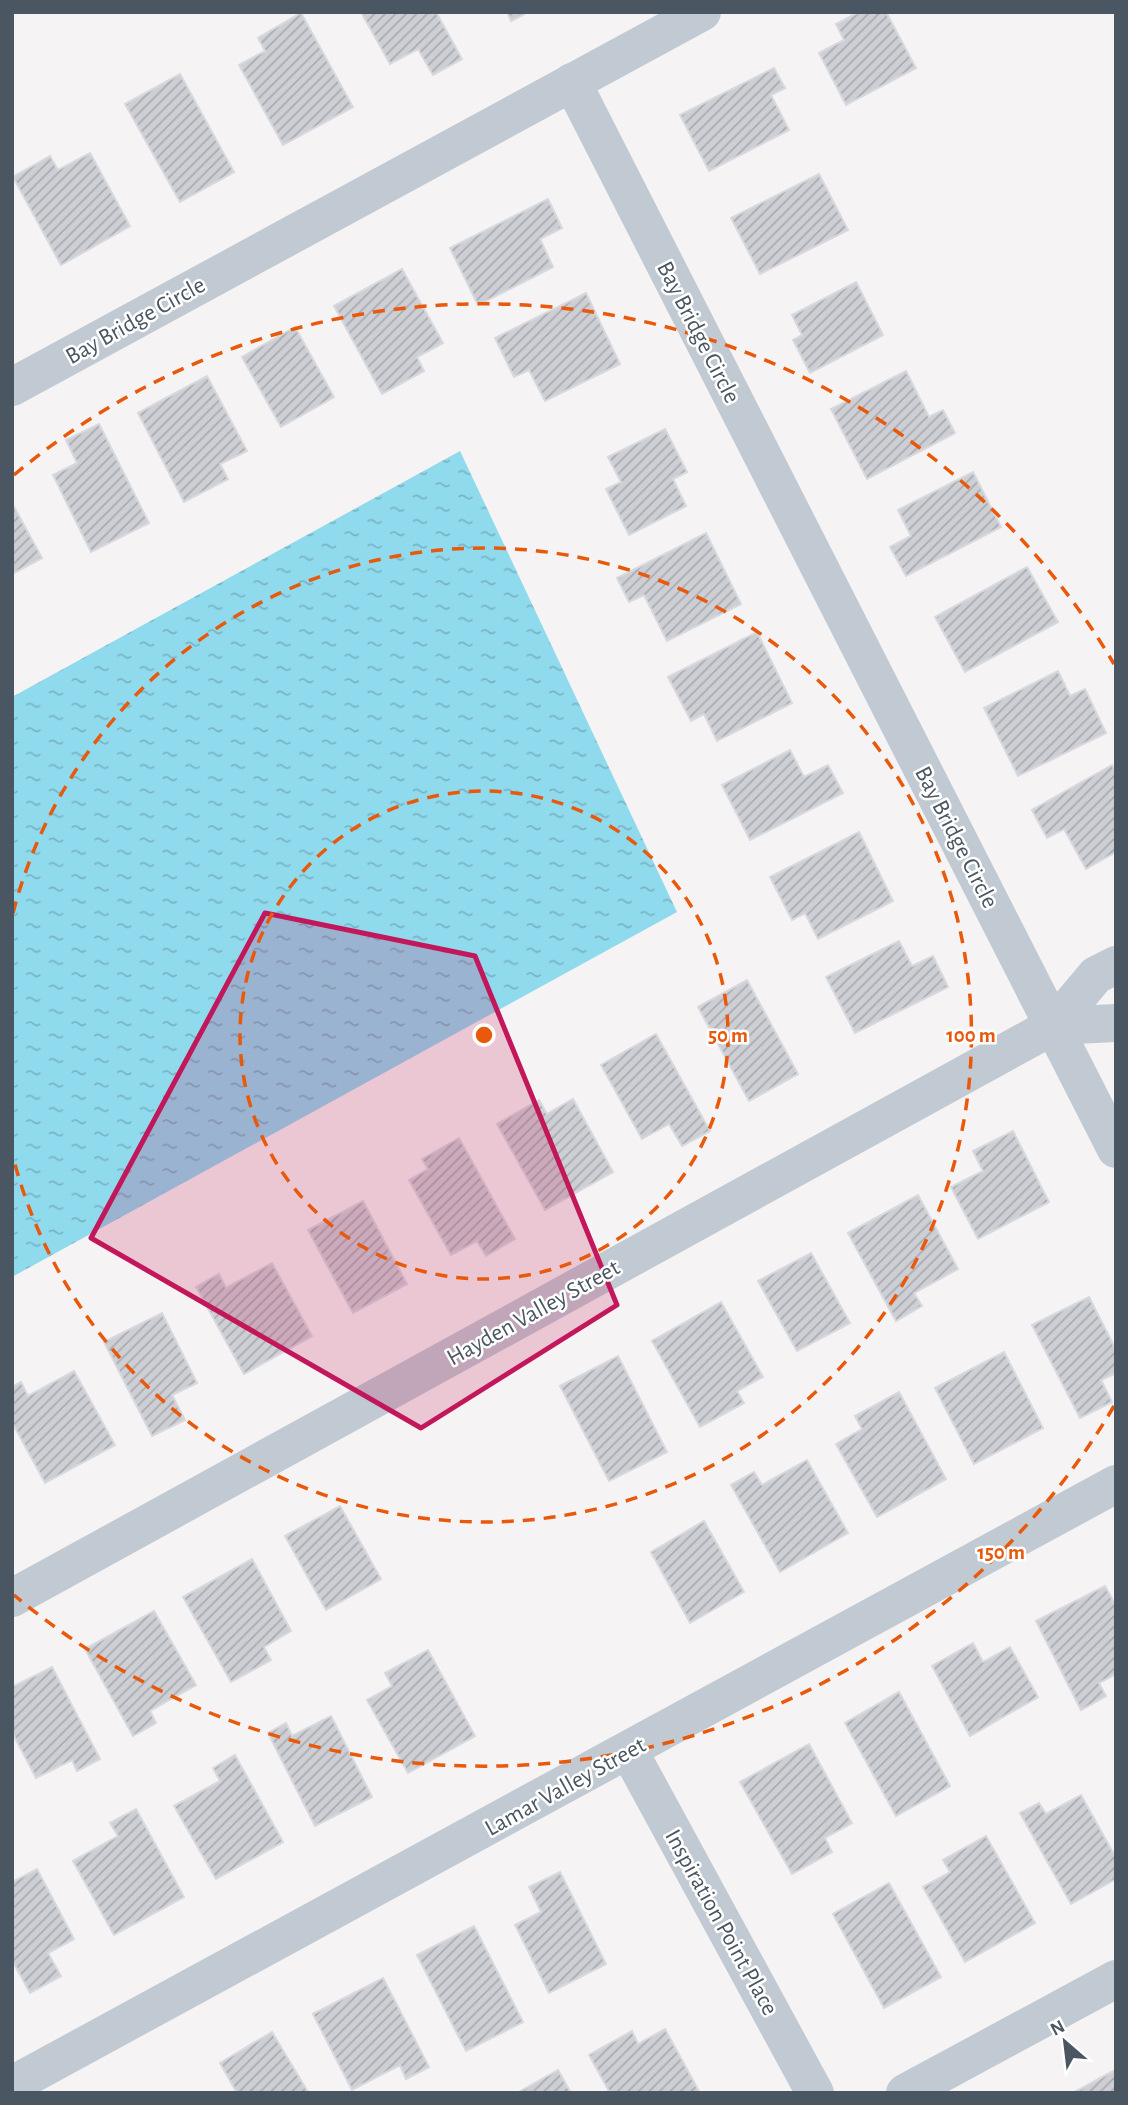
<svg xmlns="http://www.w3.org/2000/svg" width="1128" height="2105" font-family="'Alegreya Sans',sans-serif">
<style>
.water{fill:url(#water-ripples)}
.building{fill:url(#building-hatch);stroke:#d7d9de;stroke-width:2}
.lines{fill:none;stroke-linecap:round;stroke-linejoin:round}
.minor{stroke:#c1cad2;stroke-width:38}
.marked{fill:#c2185b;fill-opacity:0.2;stroke:#c2185b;stroke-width:5;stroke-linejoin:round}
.ring{fill:none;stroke:#e8590c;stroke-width:3.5;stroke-dasharray:12 9}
.labels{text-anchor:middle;stroke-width:5;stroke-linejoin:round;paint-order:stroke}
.street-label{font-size:24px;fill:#4a5661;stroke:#fff}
.centre{fill:#e8590c;stroke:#fff;stroke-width:3.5}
.ring-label{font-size:21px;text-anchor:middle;font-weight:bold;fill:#e8590c;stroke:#fff;stroke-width:5;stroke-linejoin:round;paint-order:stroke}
</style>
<defs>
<pattern id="water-ripples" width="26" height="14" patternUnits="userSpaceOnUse" patternTransform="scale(1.75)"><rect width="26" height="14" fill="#90daee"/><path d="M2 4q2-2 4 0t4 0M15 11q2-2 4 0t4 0" fill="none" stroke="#78b4c4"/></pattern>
<pattern id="building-hatch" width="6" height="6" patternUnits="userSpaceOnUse" patternTransform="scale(1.75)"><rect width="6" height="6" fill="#cdcfd5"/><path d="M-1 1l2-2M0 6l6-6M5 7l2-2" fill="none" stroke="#a8abb0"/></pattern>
</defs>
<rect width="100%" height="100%" fill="#f5f3f3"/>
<!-- water -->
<polygon class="water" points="460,451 677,912 12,1277 12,697"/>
<!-- building -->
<g class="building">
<polygon points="361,12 436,12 462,59 433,75 418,49 390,64"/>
<polygon points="507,12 528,12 511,21"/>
<polygon points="859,12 886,12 916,68 846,105 819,53 844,40 836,24"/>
<polygon points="301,13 353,107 283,145 239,65 265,51 258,38"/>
<polygon points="774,68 785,88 771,95 789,130 709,171 680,115"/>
<polygon points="180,74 234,172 180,202 125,104"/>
<polygon points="90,153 130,226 61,265 13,177 50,156 58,170"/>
<polygon points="819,174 848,230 760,274 731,218"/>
<polygon points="548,199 562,228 540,239 553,267 478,305 450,248"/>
<polygon points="402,269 443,343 417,357 424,371 382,394 334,306"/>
<polygon points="856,282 883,335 810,373 793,340 802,335 792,315"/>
<polygon points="586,293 620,364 545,401 529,370 514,377 495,338"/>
<polygon points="295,327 334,397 281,427 242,357"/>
<polygon points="906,371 929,417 943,410 955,433 867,479 831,409"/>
<polygon points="207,376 247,451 220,464 228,479 184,502 138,413"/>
<polygon points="99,424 149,523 91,552 53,475 77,463 66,440"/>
<polygon points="665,429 687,472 673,479 686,506 629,535 606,489 621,482 608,457"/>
<polygon points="973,472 1001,527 906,576 890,547 911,536 898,510"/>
<polygon points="12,503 42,558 12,574"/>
<polygon points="706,533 741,604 667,641 644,595 629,602 617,578"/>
<polygon points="1027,567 1058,622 965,672 935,617"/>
<polygon points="757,632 792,703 717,741 704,714 691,721 668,677"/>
<polygon points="1058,671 1070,696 1085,689 1106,733 1018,776 984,708"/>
<polygon points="790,750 804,777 828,765 843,793 750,840 722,785"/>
<polygon points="1112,765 1116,772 1116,852 1086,869 1064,829 1047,838 1032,810"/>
<polygon points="859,832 893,901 818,939 805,913 792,920 770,877"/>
<polygon points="899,941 912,966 933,956 948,987 855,1033 826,977"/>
<polygon points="747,980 798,1074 749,1101 698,1007"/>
<polygon points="656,1034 710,1131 682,1146 669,1124 642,1139 601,1065"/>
<polygon points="573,1099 613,1172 545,1210 497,1124 539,1100 547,1114"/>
<polygon points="1013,1131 1049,1202 978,1239 951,1187 983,1171 973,1151"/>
<polygon points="459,1138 515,1239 486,1256 477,1241 451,1255 409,1180 428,1169 422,1159"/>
<polygon points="918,1195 958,1269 914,1293 922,1306 896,1321 848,1233"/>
<polygon points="363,1201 407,1284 353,1313 308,1230"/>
<polygon points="811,1253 850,1323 797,1351 758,1281"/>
<polygon points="272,1263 312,1336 244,1374 196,1287 219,1274 226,1288"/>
<polygon points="1089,1297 1116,1350 1116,1373 1101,1380 1112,1402 1080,1418 1032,1325"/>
<polygon points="721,1302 763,1377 737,1391 744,1403 700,1427 652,1341"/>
<polygon points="162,1313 197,1383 172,1395 185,1420 152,1436 104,1342"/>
<polygon points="1004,1352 1043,1428 974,1464 935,1388"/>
<polygon points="618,1356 667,1452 609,1481 560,1386"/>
<polygon points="74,1371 115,1445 45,1483 12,1422 12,1387 21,1382 28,1396"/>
<polygon points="899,1392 946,1479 877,1517 836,1444 862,1429 855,1416"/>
<polygon points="807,1460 848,1533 780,1572 731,1485 754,1472 762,1485"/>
<polygon points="340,1506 381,1579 326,1610 285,1536"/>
<polygon points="704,1521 744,1592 690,1623 651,1552"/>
<polygon points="252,1559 291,1631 264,1647 271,1660 231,1682 183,1597"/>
<polygon points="1105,1586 1116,1606 1116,1674 1099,1683 1106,1696 1081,1710 1036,1621"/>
<polygon points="154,1611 196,1685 150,1711 156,1723 133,1736 85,1649"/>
<polygon points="973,1643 983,1662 1010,1647 1038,1697 970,1736 932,1666"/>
<polygon points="428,1650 475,1736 408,1773 367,1700 392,1686 385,1673"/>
<polygon points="52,1667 100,1759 77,1771 72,1760 36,1778 12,1732 12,1687"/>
<polygon points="899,1692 950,1786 896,1816 845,1723"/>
<polygon points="331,1716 372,1797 315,1826 268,1733 286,1723 292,1736"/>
<polygon points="809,1744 852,1823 825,1838 832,1852 792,1874 740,1782"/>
<polygon points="235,1755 283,1842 216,1879 174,1806 220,1781 213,1768"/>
<polygon points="1081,1795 1116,1858 1116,1879 1071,1904 1020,1813 1039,1803 1046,1814"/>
<polygon points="136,1809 184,1897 114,1935 73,1861 118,1836 110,1823"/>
<polygon points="986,1836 1035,1923 965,1962 923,1887 950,1872 943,1860"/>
<polygon points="37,1869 74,1939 48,1953 61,1976 30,1993 12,1960 12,1882"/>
<polygon points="560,1872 606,1964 549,1993 515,1925 541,1912 529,1887"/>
<polygon points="889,1883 941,1977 884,2008 833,1914"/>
<polygon points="474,1926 523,2022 466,2051 417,1955"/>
<polygon points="383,1978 429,2067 406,2079 400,2065 352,2090 313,2014"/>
<polygon points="665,2029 700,2093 610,2093 589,2055 632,2031 638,2044"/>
<polygon points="272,2032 308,2092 237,2093 220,2063"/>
<polygon points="558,2070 571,2093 517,2093"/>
<polygon points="1115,2070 1116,2093 1073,2093"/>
</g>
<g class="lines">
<!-- minor -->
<g class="minor">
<polyline points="572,82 1116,1149"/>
<polyline points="12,387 702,12"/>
<polyline points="1053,1026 1116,1023"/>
<polyline points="12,1598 1053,1026 1096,975 1116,965"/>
<polyline points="629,1751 815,2093"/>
<polyline points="12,2085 1116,1484"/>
<polyline points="905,2093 1116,1979"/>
</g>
</g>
<!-- marked area -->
<path class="marked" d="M265,913L475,956L617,1305L421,1428L91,1238Z"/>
<!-- distance rings -->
<g class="ring">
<circle cx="484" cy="1035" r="244"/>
<path d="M13 913A487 487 0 1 1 13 1157"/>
<path d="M1114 1406A731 731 0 0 1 14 1595M14 475A731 731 0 0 1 1114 664"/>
</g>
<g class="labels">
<!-- street labels -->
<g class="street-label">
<text transform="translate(135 320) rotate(-29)" y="8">Bay Bridge Circle</text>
<text transform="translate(699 332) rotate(63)" y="8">Bay Bridge Circle</text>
<text transform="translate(957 837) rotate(63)" y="8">Bay Bridge Circle</text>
<text transform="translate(533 1312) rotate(-29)" y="8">Hayden Valley Street</text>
<text transform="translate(565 1786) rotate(-29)" y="8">Lamar Valley Street</text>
<text transform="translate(722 1922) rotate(61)" y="8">Inspiration Point Place</text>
</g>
</g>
<circle cx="484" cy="1035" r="10" class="centre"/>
<g class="ring-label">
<text x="728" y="1042">50 m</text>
<text x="971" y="1042">100 m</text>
<text x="1001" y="1559">150 m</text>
</g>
<!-- border -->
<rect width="1128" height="2105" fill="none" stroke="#4a5661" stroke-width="28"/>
<!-- north arrow -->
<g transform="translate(1065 2042) rotate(332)" stroke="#ffffff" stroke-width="5" paint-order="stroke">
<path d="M0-5L12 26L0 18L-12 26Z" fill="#4a5661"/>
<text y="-10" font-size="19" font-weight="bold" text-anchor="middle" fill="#4a5661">N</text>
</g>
</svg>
